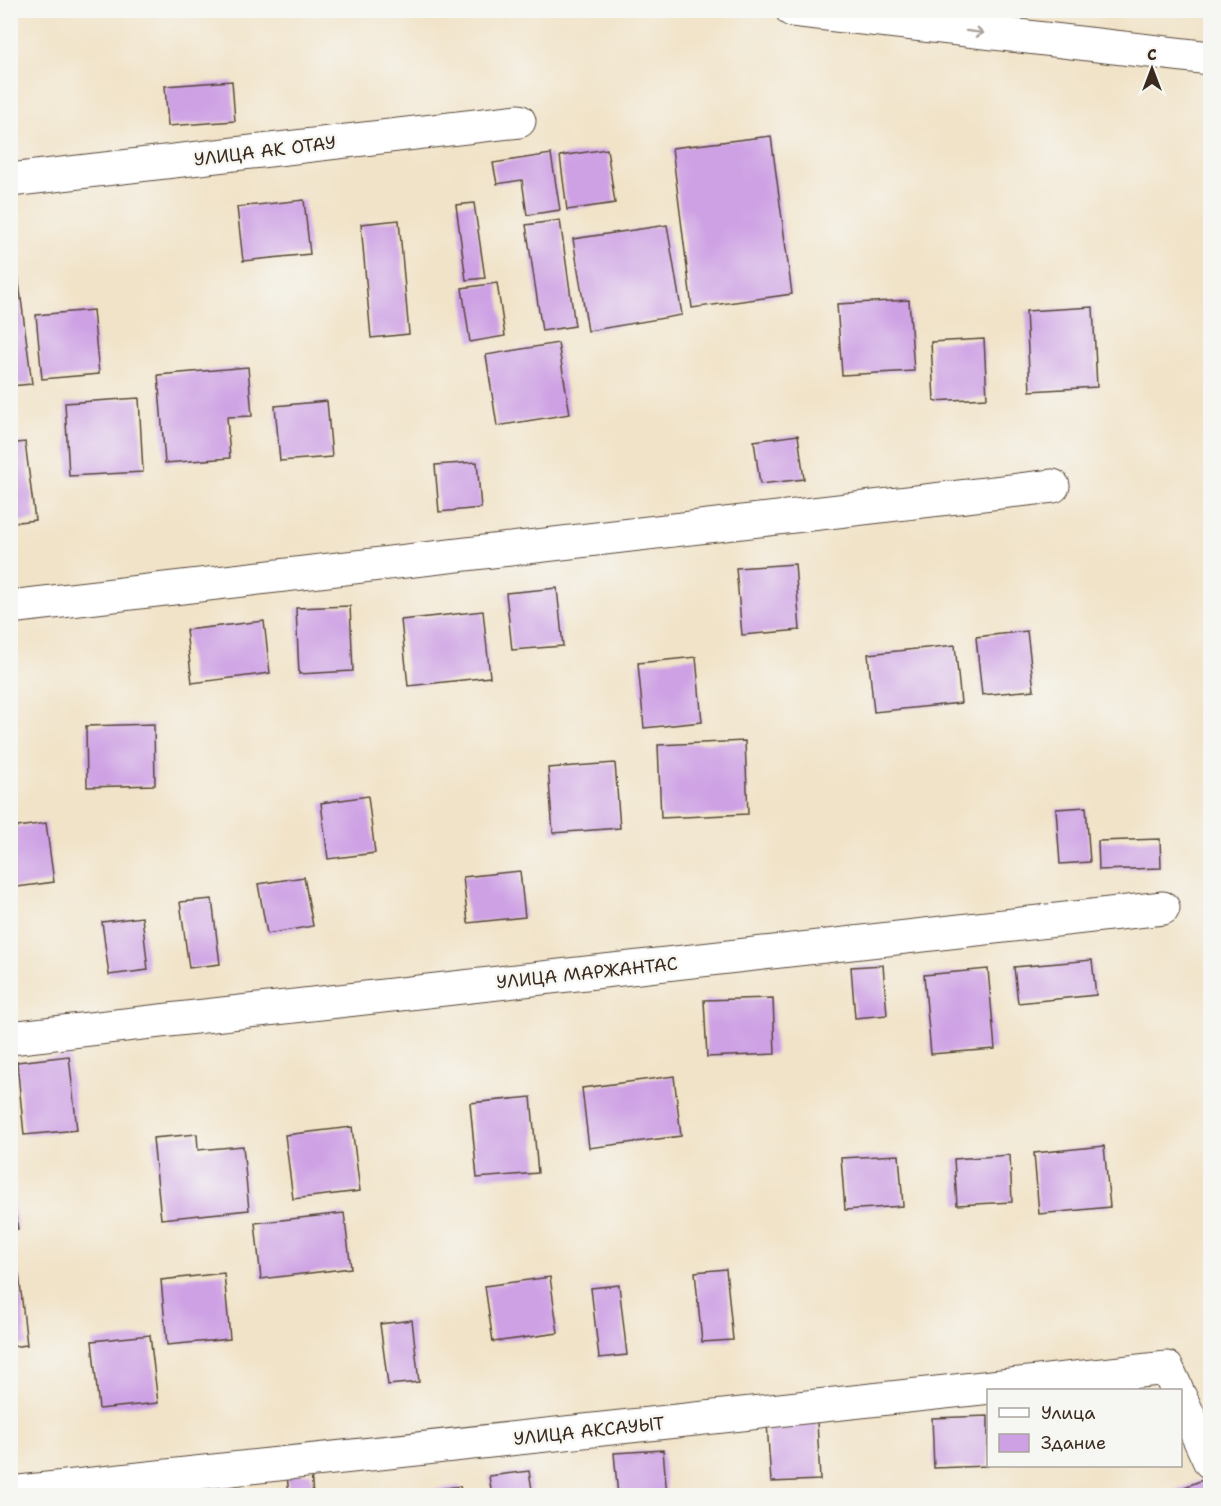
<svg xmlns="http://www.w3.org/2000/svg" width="1221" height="1506" font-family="'Shantell Sans',sans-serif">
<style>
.building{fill:#cea1e4}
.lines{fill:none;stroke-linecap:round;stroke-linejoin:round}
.minor-casing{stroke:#564638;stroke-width:35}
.major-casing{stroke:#564638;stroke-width:35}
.minor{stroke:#fff;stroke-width:33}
.major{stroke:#fff;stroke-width:33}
.oneway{stroke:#a79f9a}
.labels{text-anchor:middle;stroke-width:5;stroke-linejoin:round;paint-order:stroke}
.street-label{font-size:18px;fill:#3b2a1e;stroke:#f6f6f2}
</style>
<rect width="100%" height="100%" fill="#f6f6f2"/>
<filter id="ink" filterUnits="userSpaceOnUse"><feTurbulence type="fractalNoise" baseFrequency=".0167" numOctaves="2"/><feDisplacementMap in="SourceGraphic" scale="12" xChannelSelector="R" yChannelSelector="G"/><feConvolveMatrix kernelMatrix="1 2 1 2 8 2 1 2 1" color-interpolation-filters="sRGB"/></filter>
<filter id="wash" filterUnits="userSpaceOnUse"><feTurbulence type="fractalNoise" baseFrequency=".008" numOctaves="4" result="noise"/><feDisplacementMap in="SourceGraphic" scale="24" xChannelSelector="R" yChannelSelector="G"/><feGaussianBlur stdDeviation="1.35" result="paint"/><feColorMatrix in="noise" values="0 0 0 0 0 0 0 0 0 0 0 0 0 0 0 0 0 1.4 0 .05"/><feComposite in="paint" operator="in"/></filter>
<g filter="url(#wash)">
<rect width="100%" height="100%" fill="#f1e3c8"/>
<g id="blocks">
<!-- building -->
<g class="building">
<polygon points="232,81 235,121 168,126 165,86"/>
<polygon points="771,136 792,294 692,308 672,148"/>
<polygon points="607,149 615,203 567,210 560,156"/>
<polygon points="551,154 560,210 527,215 522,180 497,184 493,163"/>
<polygon points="304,200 310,254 243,261 237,207"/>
<polygon points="474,203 485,278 466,280 456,205"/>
<polygon points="399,220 409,334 371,338 361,224"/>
<polygon points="560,220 575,326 542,331 526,225"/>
<polygon points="667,225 682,315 588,331 573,239"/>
<polygon points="12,228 32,384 10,386 10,229"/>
<polygon points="497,283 505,336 470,342 462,288"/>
<polygon points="909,300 914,371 842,375 837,304"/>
<polygon points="1093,307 1097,387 1030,391 1026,311"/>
<polygon points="93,310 99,374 42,379 36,315"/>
<polygon points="984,339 987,398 934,401 931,342"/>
<polygon points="558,343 570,414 497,426 486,355"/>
<polygon points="248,367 252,416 227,417 230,458 165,463 158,375"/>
<polygon points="139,398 143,472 69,476 65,403"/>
<polygon points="327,401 332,457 280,461 275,406"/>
<polygon points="798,435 804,479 760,484 754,441"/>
<polygon points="25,442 35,520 10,523 10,444"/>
<polygon points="477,462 481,508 439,512 435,465"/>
<polygon points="795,564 800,630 742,635 736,568"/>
<polygon points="557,588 563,646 512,650 506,593"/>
<polygon points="350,606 353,671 299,674 296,608"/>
<polygon points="483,611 490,677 408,686 401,620"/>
<polygon points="264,621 270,673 192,683 186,630"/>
<polygon points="1027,631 1034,690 982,695 976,637"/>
<polygon points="955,645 961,703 874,712 868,654"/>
<polygon points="696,657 702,722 644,728 638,663"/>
<polygon points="154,724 155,785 87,787 86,726"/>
<polygon points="745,741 748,814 661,818 658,745"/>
<polygon points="615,763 620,828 553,833 548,768"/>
<polygon points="368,796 375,853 328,859 321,803"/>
<polygon points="1086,807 1090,862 1060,864 1056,809"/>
<polygon points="46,823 54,882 10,888 10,828"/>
<polygon points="1160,839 1161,868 1099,870 1098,841"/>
<polygon points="520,871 525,917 468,923 463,877"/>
<polygon points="304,877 313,926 267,934 258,884"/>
<polygon points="212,899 220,964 189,968 180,902"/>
<polygon points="142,917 148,970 109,975 102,922"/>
<polygon points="1092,960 1096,995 1018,1003 1014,967"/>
<polygon points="883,965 887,1015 855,1018 851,967"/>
<polygon points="988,969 995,1049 931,1054 924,975"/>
<polygon points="773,998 775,1054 707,1057 704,1000"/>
<polygon points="69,1056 77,1130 24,1135 17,1062"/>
<polygon points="674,1076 681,1136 589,1148 582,1088"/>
<polygon points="531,1097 538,1173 477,1178 470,1103"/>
<polygon points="352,1127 360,1191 293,1199 285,1135"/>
<polygon points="197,1134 198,1150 243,1146 249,1210 161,1219 153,1138"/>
<polygon points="1104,1146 1110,1207 1039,1214 1034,1153"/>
<polygon points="899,1155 903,1206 845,1210 841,1158"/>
<polygon points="1010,1155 1012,1202 957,1205 954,1159"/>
<polygon points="10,1188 18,1229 10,1231"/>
<polygon points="344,1213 351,1268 261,1279 255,1223"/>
<polygon points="726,1269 733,1340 702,1342 695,1272"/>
<polygon points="224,1273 230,1339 167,1345 161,1280"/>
<polygon points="19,1274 27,1345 10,1347 10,1275"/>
<polygon points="550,1277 558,1333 493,1342 485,1286"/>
<polygon points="619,1285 627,1355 599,1358 591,1288"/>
<polygon points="412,1320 419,1382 388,1385 380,1324"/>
<polygon points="150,1335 158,1403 99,1409 92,1341"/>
<polygon points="988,1416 988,1466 934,1468 932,1418"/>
<polygon points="817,1421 820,1480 771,1482 767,1423"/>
<polygon points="663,1450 667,1496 618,1496 614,1453"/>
<polygon points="529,1471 533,1496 492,1496 489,1476"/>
<polygon points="311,1473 313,1496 289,1496 287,1475"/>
<polygon points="1210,1477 1210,1496 1164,1495"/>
<polygon points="460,1486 462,1496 403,1496 403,1494"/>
</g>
</g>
</g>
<g filter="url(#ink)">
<use href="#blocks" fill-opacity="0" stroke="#564638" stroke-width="1.5"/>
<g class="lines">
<!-- minor casing -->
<g class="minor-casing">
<g id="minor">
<polyline points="10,180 519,121"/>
<polyline points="10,607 1053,486"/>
<polyline points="10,1038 1163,908"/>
<polyline points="1180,1397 1210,1462"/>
<polyline points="10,1493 1167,1368 1177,1390"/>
</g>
</g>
<!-- major casing -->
<g class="major-casing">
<polyline id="major" points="792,10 1210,58"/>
</g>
<!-- minor -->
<use href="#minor" class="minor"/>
<!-- major -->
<use href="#major" class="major"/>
</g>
<!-- one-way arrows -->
<defs><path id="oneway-shaft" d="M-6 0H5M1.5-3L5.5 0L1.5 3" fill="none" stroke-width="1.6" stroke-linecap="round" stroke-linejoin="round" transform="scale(1.5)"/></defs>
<use class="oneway" href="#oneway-shaft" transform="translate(975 32) rotate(7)"/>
</g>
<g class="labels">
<!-- street labels -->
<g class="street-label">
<text transform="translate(265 151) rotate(-7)" y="6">УЛИЦА АК ОТАУ</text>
<text transform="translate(587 973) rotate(-6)" y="6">УЛИЦА МАРЖАНТАС</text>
<text transform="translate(589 1431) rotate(-6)" y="6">УЛИЦА АКСАУЫТ</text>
</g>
</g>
<!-- margin -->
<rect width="1221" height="1506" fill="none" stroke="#f6f6f2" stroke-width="36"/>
<!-- legend -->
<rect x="987" y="1389" width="195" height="78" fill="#f6f6f2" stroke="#aba49d" stroke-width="1.5"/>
<rect x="999" y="1408" width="30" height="9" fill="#ffffff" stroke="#aba49d" stroke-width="1.5"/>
<text x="1041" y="1419" font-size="18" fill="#3b2a1e">Улица</text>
<rect x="999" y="1434" width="30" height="18" fill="#cea1e4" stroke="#aba49d" stroke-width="1.5"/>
<text x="1041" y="1449" font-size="18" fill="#3b2a1e">Здание</text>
<!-- north arrow -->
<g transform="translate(1152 69)" stroke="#f6f6f2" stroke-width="4.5" paint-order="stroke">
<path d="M0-4.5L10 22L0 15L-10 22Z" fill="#3b2a1e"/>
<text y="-9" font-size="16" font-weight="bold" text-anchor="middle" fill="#3b2a1e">С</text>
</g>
</svg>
